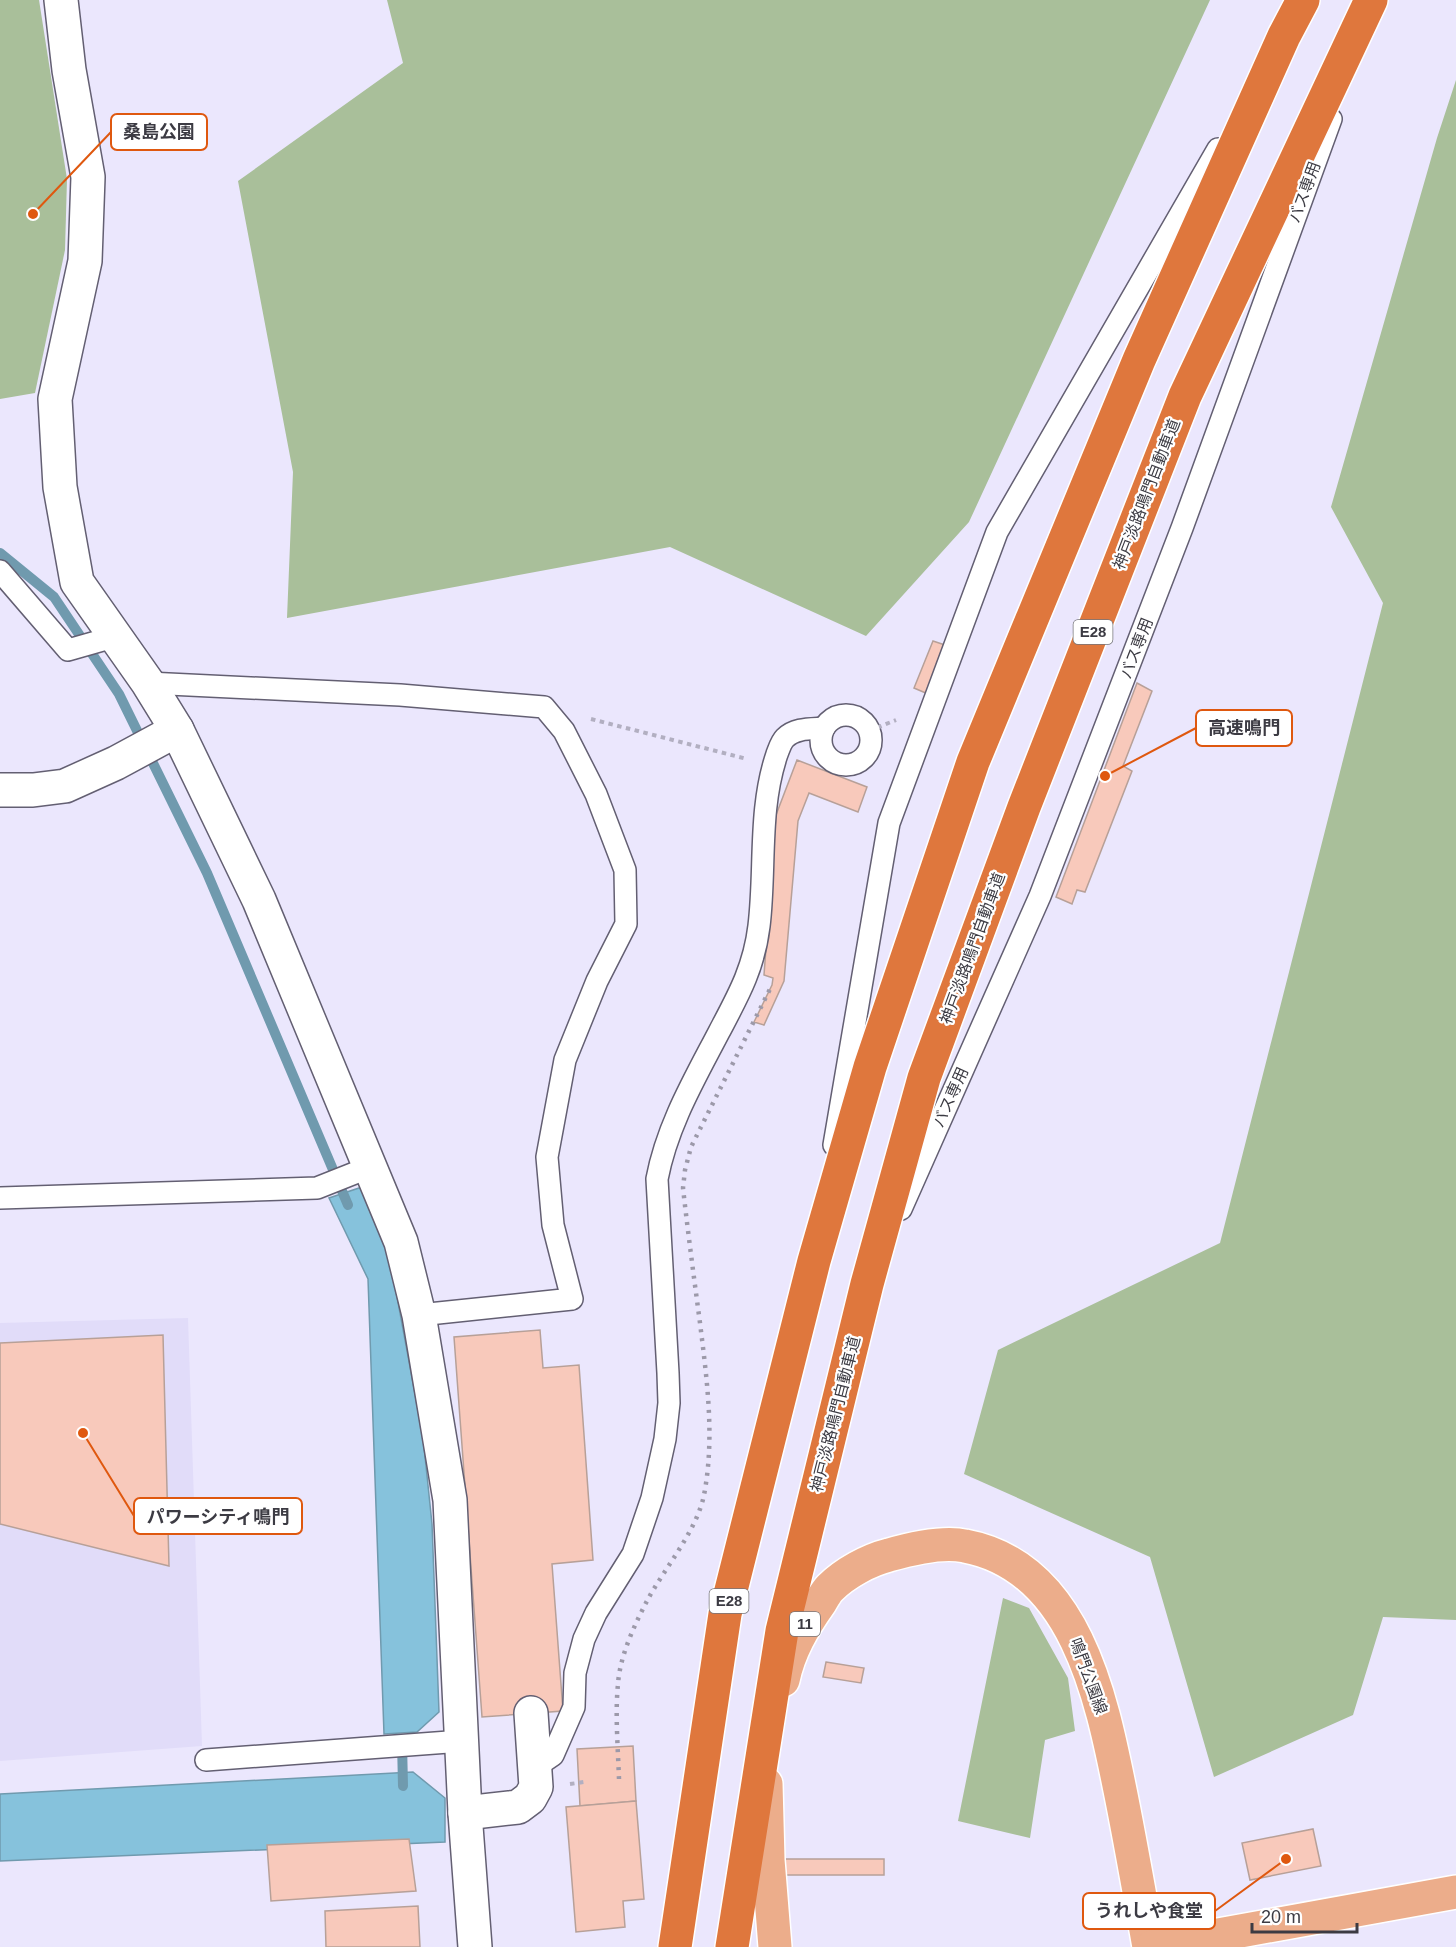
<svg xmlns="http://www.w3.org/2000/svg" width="1456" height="1947" font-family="Arial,'Noto Sans JP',sans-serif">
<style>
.built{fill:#e1dcf9}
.green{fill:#a9bf9a}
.water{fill:#86c2dc;stroke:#709aae;stroke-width:1.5}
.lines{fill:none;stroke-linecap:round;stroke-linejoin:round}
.stream{stroke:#709aae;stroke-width:10}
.building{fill:#f8c9bb;stroke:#b7a098;stroke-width:1.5}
.service-casing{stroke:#635f72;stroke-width:24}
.minor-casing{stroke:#635f72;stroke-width:36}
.primary-casing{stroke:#fff;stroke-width:36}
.motorway-casing{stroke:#fff;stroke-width:36}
.path{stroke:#b2afc1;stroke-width:4;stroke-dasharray:4.5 4.5;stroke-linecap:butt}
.service{stroke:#fff;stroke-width:21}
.minor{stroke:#fff;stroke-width:33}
.primary{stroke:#ecad8b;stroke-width:33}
.motorway{stroke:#df773d;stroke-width:33}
.rail{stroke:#9c99a9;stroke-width:4.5;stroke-dasharray:3 6;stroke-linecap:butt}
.labels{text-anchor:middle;stroke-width:4.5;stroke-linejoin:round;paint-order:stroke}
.shield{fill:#fff;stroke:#76767b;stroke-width:1.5}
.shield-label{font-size:15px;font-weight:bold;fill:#3c3b43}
.street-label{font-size:16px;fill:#3c3b43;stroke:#fff}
.leader{fill:none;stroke:#df580f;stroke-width:2}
.callout-dot{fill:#df580f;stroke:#fff;stroke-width:2}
.callout{fill:#fff;stroke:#df580f;stroke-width:2}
.callout-label{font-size:18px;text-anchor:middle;font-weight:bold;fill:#3c3b43}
</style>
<rect width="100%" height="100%" fill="#ebe7fd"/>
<!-- built -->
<polygon class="built" points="188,1318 202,1746 0,1761 0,1323"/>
<!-- green -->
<g class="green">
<polygon points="0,0 39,0 67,179 65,250 35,393 0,399"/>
<polygon points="387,0 1210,0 969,522 866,636 670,547 287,618 293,472 238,181 403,63"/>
<polygon points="1456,80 1456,1620 1383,1617 1353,1715 1214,1777 1150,1557 964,1474 998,1350 1220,1243 1383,603 1331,507 1437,138"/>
<polygon points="1003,1598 1029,1608 1068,1678 1075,1731 1045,1740 1030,1838 958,1821"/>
</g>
<!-- water -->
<g class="water">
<polygon points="362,1187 390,1259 423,1437 432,1524 439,1712 417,1732 384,1734 368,1279 329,1198"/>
<polygon points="413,1772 445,1798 445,1842 0,1861 0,1794"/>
</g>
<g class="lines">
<!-- stream -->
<g class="stream">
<polyline points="0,553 54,597 119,694 207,873 348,1205"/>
<polyline points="402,1742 403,1786"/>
</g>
</g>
<!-- building -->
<g class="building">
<polygon points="933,641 948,646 928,694 914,688"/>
<polygon points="1137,683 1152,691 1123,766 1132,771 1085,892 1077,890 1072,904 1056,897"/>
<polygon points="797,760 867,787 858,812 809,793 798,821 784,981 764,1025 754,1022 772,985 773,978 764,975 776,815"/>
<polygon points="540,1330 543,1368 579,1365 593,1560 552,1564 563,1711 482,1717 454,1337"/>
<polygon points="163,1335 169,1566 0,1524 0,1343"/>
<polygon points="826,1662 864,1668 861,1683 823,1677"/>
<polygon points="633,1746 636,1801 580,1806 577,1749"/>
<polygon points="636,1801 644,1899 623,1901 625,1927 576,1932 566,1807"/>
<polygon points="1313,1829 1321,1866 1250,1880 1242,1843"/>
<polygon points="409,1839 416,1891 271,1901 267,1845"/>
<rect x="785" y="1859" width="99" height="16"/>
<polygon points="418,1906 420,1947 326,1947 325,1911"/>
</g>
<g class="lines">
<!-- service casing -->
<g class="service-casing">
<g id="service">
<polyline points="0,571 68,650 117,636"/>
<polyline points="148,683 400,695 544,707 564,731 596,794 625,870 626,924 597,981 565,1060 547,1157 553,1225 572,1299 419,1315"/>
<circle cx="846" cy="740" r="25"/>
<polyline points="834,1145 889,823 997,532 1218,149"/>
<polyline points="0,1198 317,1188 370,1167"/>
<polyline points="901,1209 1040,896 1182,528 1331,119"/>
<polyline points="206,1760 462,1741"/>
<path d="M534,1768L553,1755L574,1707L575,1673L584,1639L596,1613L633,1554L652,1498L665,1439L669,1403L668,1373L657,1179C667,1126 694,1080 719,1032C738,996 754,968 759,926C766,869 758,810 777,754C779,749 781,742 785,738C795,728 810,729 824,728"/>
</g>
</g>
<!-- minor casing -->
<g class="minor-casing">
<g id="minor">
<polyline points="61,0 69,70 88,177 85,261 55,399 60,487 77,582 148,683 177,730 259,900 401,1242 419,1315 450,1500 465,1813 475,1947"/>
<polyline points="0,790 33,790 65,786 116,763 177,730"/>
<polyline points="465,1813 518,1807 530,1798 536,1787 531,1713"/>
</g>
</g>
<!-- primary casing -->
<g class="primary-casing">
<g id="primary">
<path d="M783,1680C789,1651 803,1627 820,1603C823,1598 826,1592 830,1588C845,1573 869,1560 889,1555C910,1549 943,1541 965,1546C1077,1567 1102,1701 1121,1795C1131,1845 1140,1896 1149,1947"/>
<polyline points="766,1784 768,1860 775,1947"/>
<polyline points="1152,1947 1456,1892"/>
</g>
</g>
<!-- motorway casing -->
<g class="motorway-casing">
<g id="motorway">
<polyline points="675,1947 725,1614 814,1261 870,1067 973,762 1139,360 1284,36 1303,0"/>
<polyline points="732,1947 782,1631 867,1284 924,1078 1024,807 1185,396 1371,0"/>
</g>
</g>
<!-- path -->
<g class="path">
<polyline points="591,719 747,759"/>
<polyline points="869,731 896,720"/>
<polyline points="570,1784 584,1782"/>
</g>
<!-- service -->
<use href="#service" class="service"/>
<!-- minor -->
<use href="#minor" class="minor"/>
<!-- primary -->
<use href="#primary" class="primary"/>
<!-- motorway -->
<use href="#motorway" class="motorway"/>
<!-- rail -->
<path class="rail" d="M619,1779C618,1749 615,1713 618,1684C620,1655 635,1624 648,1599C665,1568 697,1530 704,1495C715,1438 707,1380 700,1323C694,1278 688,1233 683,1188L685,1170L691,1147L772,985"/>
</g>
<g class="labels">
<!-- shield labels -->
<g class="shield">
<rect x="1073.5" y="620" width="39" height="24" rx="4.5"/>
<rect x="709.5" y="1589" width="39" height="24" rx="4.5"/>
<rect x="790" y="1612" width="30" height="24" rx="4.5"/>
</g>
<g class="shield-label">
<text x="1093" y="637">E28</text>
<text x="729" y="1606">E28</text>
<text x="805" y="1629">11</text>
</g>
<!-- street labels -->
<g class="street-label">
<text transform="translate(1304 192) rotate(-70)" y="6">バス専用</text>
<text transform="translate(1146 494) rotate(-69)" y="6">神戸淡路鳴門自動車道</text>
<text transform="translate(1136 648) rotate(-69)" y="6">バス専用</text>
<text transform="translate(972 948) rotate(-70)" y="6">神戸淡路鳴門自動車道</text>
<text transform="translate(950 1097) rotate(-66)" y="6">バス専用</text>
<text transform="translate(835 1414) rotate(-76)" y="6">神戸淡路鳴門自動車道</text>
<text transform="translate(1089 1676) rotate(70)" y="6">鳴門公園線</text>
</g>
</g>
<!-- callouts -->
<path class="leader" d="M33 214L111 132M1105 776L1196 728M83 1433L134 1516M1286 1859L1215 1911"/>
<g class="callout-dot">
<circle cx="33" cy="214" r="6"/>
<circle cx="1105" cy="776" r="6"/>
<circle cx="83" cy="1433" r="6"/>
<circle cx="1286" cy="1859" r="6"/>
</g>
<g class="callout">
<rect x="111" y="114" width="96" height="36" rx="6"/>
<rect x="1196" y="710" width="96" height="36" rx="6"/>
<rect x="134" y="1498" width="168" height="36" rx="6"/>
<rect x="1083" y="1893" width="132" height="36" rx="6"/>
</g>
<g class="callout-label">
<text x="159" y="138">桑島公園</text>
<text x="1244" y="734">高速鳴門</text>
<text x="218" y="1523">パワーシティ鳴門</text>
<text x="1149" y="1917">うれしや食堂</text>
</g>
<!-- scale -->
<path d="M1252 1923v9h105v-9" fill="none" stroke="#3c3b43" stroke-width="3"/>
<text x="1261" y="1923" font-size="18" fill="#3c3b43" stroke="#ffffff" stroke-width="4.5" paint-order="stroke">20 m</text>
</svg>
